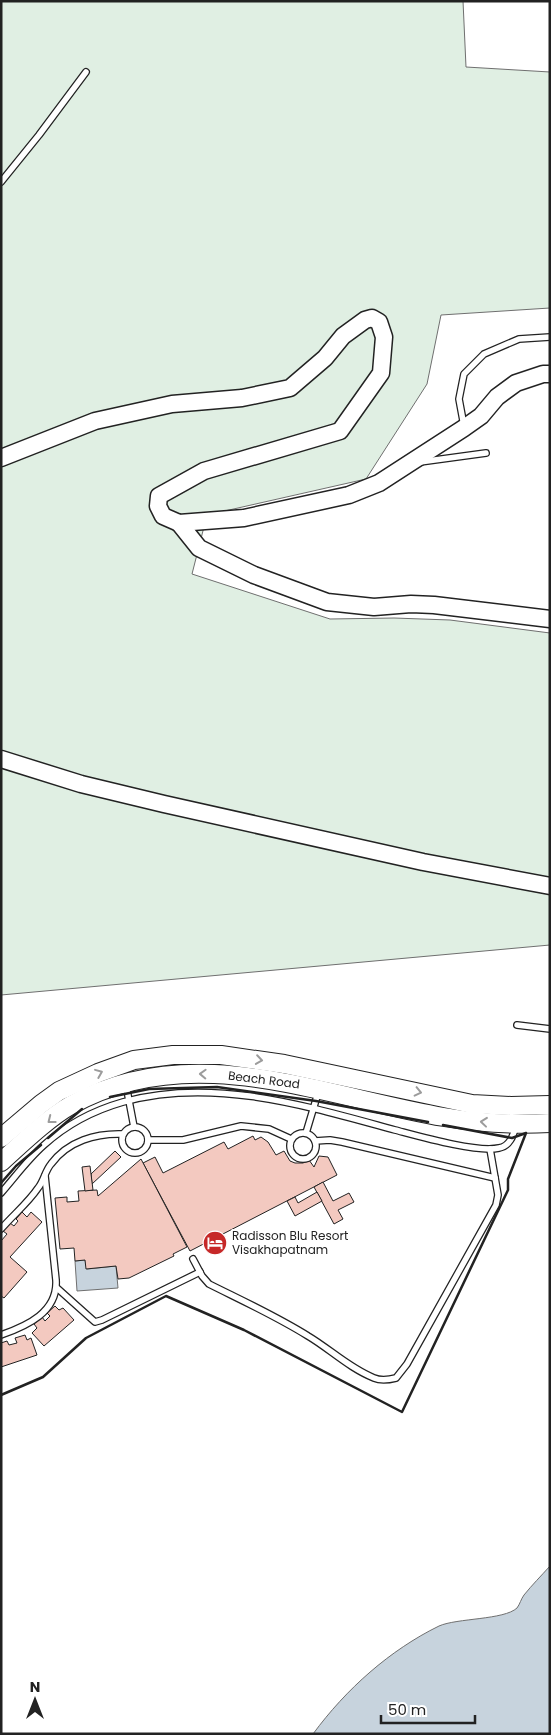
<svg xmlns="http://www.w3.org/2000/svg" width="551" height="1735" font-family="Poppins,sans-serif">
<style>
.green{fill:#e0efe3;stroke:#6f6f6f}
.water{fill:#c7d3dd;stroke:#6f6f6f}
.building{fill:#f3c9c0;stroke:#222}
.lines{fill:none;stroke-linecap:round;stroke-linejoin:round}
.lane-casing{stroke:#222;stroke-width:8}
.secondary-casing{stroke:#222;stroke-width:19}
.primary-casing{stroke:#222;stroke-width:20}
.lane{stroke:#fff;stroke-width:5.5}
.secondary{stroke:#fff;stroke-width:16}
.primary{stroke:#fff;stroke-width:18}
.wall{stroke:#222;stroke-width:2.5}
.oneway{stroke:#9c9c9c}
.labels{text-anchor:middle;stroke-width:4;stroke-linejoin:round;paint-order:stroke}
.street-label{font-size:12px;fill:#222;stroke:#fff}
.poi-label{font-size:12px;fill:#222;stroke:#fff;text-anchor:start}
</style>
<rect width="100%" height="100%" fill="#fff"/>
<!-- green -->
<polygon class="green" points="1,1 463,1 466,67 550,72 550,308 441,315 427,384 366,479 207,515 192,574 330,619 394,618 450,620 550,633 550,945 1,995"/>
<!-- water -->
<g class="water">
<polygon points="85,1260 87,1269 116,1266 118,1288 77,1291 75,1261"/>
<path d="M550,1566V1734H313C346,1689 390,1650 439,1626C457,1618 504,1620 517,1608C520,1604 521,1599 524,1595C532,1585 541,1576 550,1566Z"/>
</g>
<!-- building -->
<g class="building">
<polygon points="253,1136 255,1140 261,1137 268,1142 276,1155 284,1151 290,1161 295,1163 303,1163 309,1160 314,1167 319,1156 328,1157 337,1175 190,1251 143,1163 155,1157 163,1173 224,1142 228,1149"/>
<polygon points="115,1151 121,1157 92,1184 91,1174"/>
<polygon points="141,1159 187,1247 173,1254 174,1256 129,1278 118,1279 116,1266 86,1269 85,1260 75,1261 74,1248 60,1249 55,1198 67,1197 67,1202 79,1201 78,1191 97,1190 98,1196"/>
<polygon points="90,1166 93,1190 85,1191 82,1167"/>
<polygon points="323,1182 333,1201 349,1193 354,1202 338,1210 343,1219 334,1224 314,1187"/>
<polygon points="317,1192 322,1201 295,1216 287,1201 295,1197 298,1203"/>
<polygon points="22,1212 27,1217 31,1212 42,1222 10,1257 27,1272 4,1298 1,1296 1,1241 7,1234 3,1231 10,1223 14,1226 18,1221 16,1219"/>
<polygon points="55,1306 59,1310 63,1308 74,1320 44,1346 32,1333 37,1328 34,1324 42,1317 45,1321 50,1316 47,1313"/>
<polygon points="25,1335 27,1340 31,1338 37,1355 1,1367 1,1343 7,1341 9,1345 17,1343 15,1338"/>
</g>
<g class="lines">
<!-- lane casing -->
<g class="lane-casing">
<g id="lane">
<polyline points="1,182 39,135 86,72"/>
<polyline points="464,426 459,399 464,374 484,354 519,339 550,337"/>
<polyline points="420,462 486,453"/>
<polyline points="517,1025 550,1029"/>
<polyline points="126,1085 134,1127"/>
<circle cx="135" cy="1140" r="13"/>
<circle cx="303" cy="1146" r="13"/>
<polyline points="306,1133 318,1093"/>
<polyline points="148,1140 183,1140 241,1126 269,1129 291,1139"/>
<polyline points="315,1141 330,1140 342,1142 495,1178"/>
<path d="M1,1193C15,1177 28,1159 44,1145C66,1125 95,1110 123,1102C214,1077 307,1106 395,1130C418,1136 477,1153 499,1148C510,1146 513,1136 516,1126"/>
<path d="M1,1229C13,1215 28,1203 38,1188C44,1181 45,1171 51,1164C68,1141 96,1133 123,1134"/>
<path d="M193,1259L202,1276L209,1284C243,1301 276,1316 308,1336C330,1349 349,1368 374,1378C381,1381 388,1380 396,1378L407,1364L496,1205L498,1195L490,1149"/>
<polyline points="57,1288 95,1322 102,1320 200,1272"/>
<path d="M1,1335C27,1326 58,1312 56,1280L45,1176"/>
</g>
</g>
<!-- secondary casing -->
<g class="secondary-casing">
<g id="secondary">
<polyline points="1,458 95,421 172,404 242,398 290,388 325,358 343,336 365,320 372,318 379,322 384,337 381,373 340,431 204,471 159,496 158,506 163,516 179,523 244,518 349,495 379,483 464,428 481,416 497,397 516,383 543,374 550,374"/>
<polyline points="179,523 199,548 254,575 327,602 374,607 411,604 434,605 550,619"/>
<polyline points="1,759 81,784 164,804 423,862 550,886"/>
</g>
</g>
<!-- primary casing -->
<g class="primary-casing">
<g id="primary">
<polyline points="1,1138 41,1104 59,1091 98,1073 134,1060 173,1055 221,1055 284,1064 472,1104 511,1106 550,1105"/>
<path d="M1,1162C21,1144 48,1118 71,1105C191,1038 321,1096 444,1117C479,1123 515,1125 550,1123"/>
</g>
</g>
<!-- lane -->
<use href="#lane" class="lane"/>
<!-- secondary -->
<use href="#secondary" class="secondary"/>
<!-- primary -->
<use href="#primary" class="primary"/>
<!-- wall -->
<g class="wall">
<polyline points="110,1097 149,1089 217,1087 316,1101 428,1122"/>
<polyline points="48,1138 82,1109"/>
<polyline points="1,1183 16,1166 41,1145"/>
<polyline points="1,1395 43,1377 86,1338 166,1296 244,1330 402,1412 508,1190 508,1179 526,1133 512,1138 443,1125"/>
</g>
</g>
<!-- one-way arrows -->
<defs><path id="oneway-chevron" d="M-2-3.5L2.5 0L-2 3.5" fill="none" stroke-width="1.6" stroke-linecap="round" stroke-linejoin="round" transform="scale(1.25)"/></defs>
<g class="oneway">
<use href="#oneway-chevron" transform="translate(259 1060) rotate(8)"/>
<use href="#oneway-chevron" transform="translate(99 1073) rotate(-22)"/>
<use href="#oneway-chevron" transform="translate(203 1074) rotate(-178)"/>
<use href="#oneway-chevron" transform="translate(418 1092) rotate(13)"/>
<use href="#oneway-chevron" transform="translate(51 1120) rotate(142)"/>
<use href="#oneway-chevron" transform="translate(484 1122) rotate(-174)"/>
</g>
<!-- icons -->
<defs>
<g id="hotel-disc" transform="scale(1.25)"><circle r="9.5" fill="#c62828" stroke="#fff"/><path d="M-6-4.5h1.5V1H6V5H4.5V3h-9V5H-6ZM-4 0a1.8 1.8 0 1 1 3.6 0ZM.5 0V-2.5h3Q6-2.5 6 0Z" fill="#fff"/></g>
</defs>
<g fill-rule="evenodd">
<use href="#hotel-disc" x="215" y="1243"/>
</g>
<g class="labels">
<!-- street labels -->
<g class="street-label">
<text transform="translate(264 1080) rotate(7)" y="4">Beach Road</text>
</g>
<!-- poi labels -->
<g class="poi-label">
<text x="232" y="1240">Radisson Blu Resort<tspan x="232" dy="14">Visakhapatnam</tspan></text>
</g>
</g>
<!-- border -->
<rect width="551" height="1735" fill="none" stroke="#222222" stroke-width="5"/>
<!-- north arrow -->
<g transform="translate(35 1700)" stroke="#ffffff" stroke-width="4" paint-order="stroke">
<path d="M0-4L9 19L0 12L-9 19Z" fill="#222222"/>
<text y="-8" font-size="14" font-weight="bold" text-anchor="middle" fill="#222222">N</text>
</g>
<!-- scale -->
<path d="M381 1715v8h94v-8" fill="none" stroke="#222222" stroke-width="2.5"/>
<text x="388" y="1715" font-size="15" fill="#222222" stroke="#ffffff" stroke-width="4" paint-order="stroke">50 m</text>
</svg>
